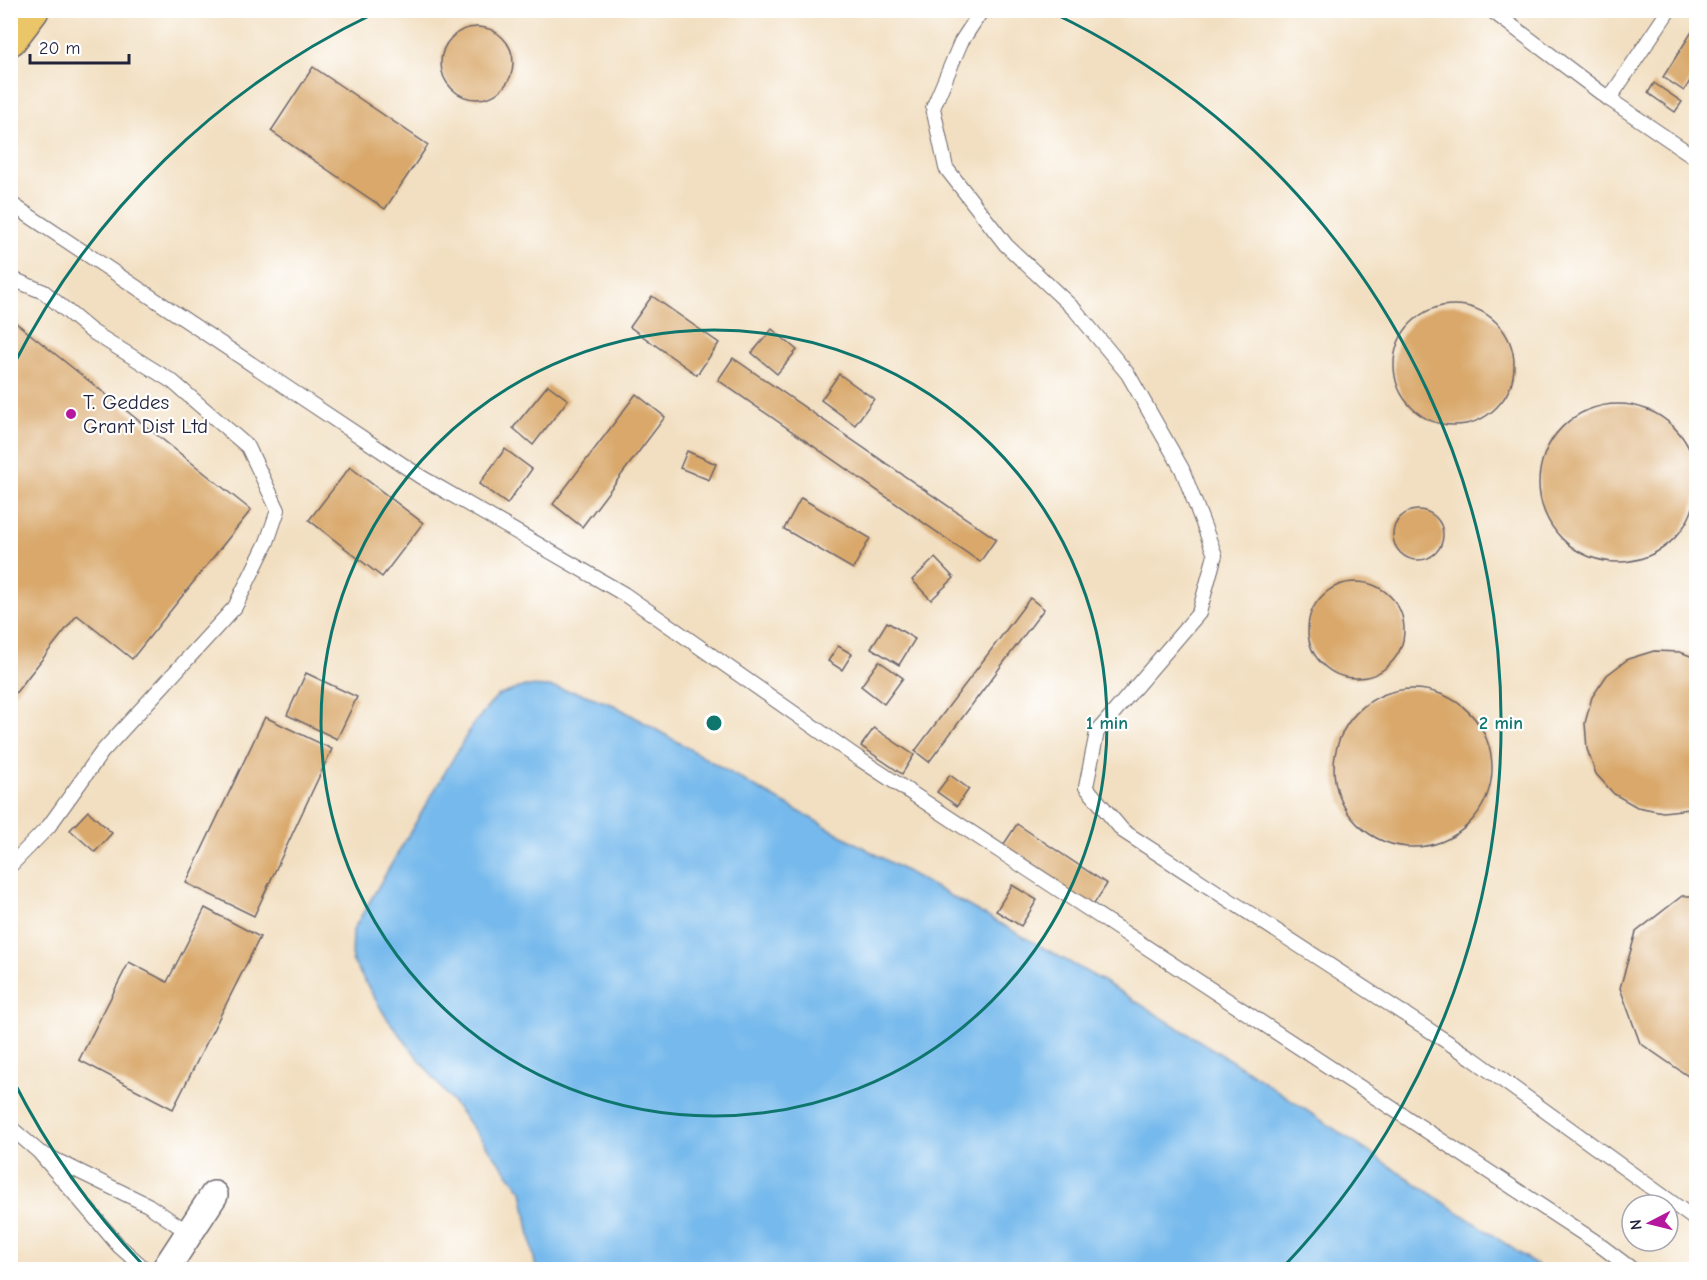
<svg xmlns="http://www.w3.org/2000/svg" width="1707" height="1280" font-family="'Comic Neue',sans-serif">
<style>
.water{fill:#76b9ec;stroke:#4c6e94;stroke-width:1.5}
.building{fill:#d9a86a}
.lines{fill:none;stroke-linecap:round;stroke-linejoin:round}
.lane-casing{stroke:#6b646a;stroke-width:16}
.street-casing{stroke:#6b646a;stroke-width:30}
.highway-casing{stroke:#6b646a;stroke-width:36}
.lane{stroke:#fff;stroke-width:14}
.street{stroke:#fff;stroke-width:27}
.highway{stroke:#ebc669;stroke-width:33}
.ring{fill:none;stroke:#0f766e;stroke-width:3}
.poi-dot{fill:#b5179e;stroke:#fff;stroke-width:2}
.labels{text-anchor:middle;stroke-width:4.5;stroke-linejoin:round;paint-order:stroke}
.poi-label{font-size:21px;fill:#22223b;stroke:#fff;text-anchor:start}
.centre{fill:#0f766e;stroke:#fff;stroke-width:3}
.ring-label{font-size:18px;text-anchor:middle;font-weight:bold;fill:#0f766e;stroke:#fff;stroke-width:4.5;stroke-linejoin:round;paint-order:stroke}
</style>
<rect width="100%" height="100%" fill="#fff"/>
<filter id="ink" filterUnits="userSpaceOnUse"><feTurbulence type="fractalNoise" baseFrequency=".0167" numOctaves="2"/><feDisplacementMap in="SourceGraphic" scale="12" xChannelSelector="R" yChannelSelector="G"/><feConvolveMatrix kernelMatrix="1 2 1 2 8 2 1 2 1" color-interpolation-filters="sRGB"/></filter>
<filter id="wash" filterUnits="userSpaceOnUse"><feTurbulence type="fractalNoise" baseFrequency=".008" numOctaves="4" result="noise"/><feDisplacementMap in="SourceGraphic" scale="24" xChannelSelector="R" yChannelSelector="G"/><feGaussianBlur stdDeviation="1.35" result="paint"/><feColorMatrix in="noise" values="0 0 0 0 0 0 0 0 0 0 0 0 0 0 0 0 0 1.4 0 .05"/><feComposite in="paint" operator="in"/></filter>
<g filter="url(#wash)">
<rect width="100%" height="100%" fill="#f2dfc1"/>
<!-- water -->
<polygon class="water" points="525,686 549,687 580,693 614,705 748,783 1103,981 1248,1071 1543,1269 536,1269 522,1191 386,1017 352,960 353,930 472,726 497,696"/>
<g id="blocks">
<!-- building -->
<g class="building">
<polygon points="1695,27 1696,28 1696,71 1684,91 1663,77"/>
<circle cx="477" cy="63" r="36"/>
<polygon points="313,67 428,145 385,209 271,131"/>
<polygon points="1654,83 1682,102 1675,112 1648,93"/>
<polygon points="652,296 719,343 697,375 630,327"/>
<circle cx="1454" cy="365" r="60"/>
<polygon points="10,318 251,510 132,659 77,615 10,700"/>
<polygon points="772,329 797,350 777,374 752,353"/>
<polygon points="733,358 996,539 980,562 718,380"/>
<polygon points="839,374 874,399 855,425 821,400"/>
<polygon points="548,385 568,400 533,445 513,428"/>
<polygon points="636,394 665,417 582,527 553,504"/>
<circle cx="1618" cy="483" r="79"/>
<polygon points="505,449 532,469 507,504 479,484"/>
<polygon points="687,451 716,464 709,480 680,468"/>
<polygon points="350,467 423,523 382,577 309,520"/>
<polygon points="801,498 870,538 853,569 784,529"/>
<circle cx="1418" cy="535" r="25"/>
<polygon points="935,558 954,578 931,600 912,580"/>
<circle cx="1356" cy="630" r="48"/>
<polygon points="1030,598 1044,609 929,762 915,751"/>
<polygon points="887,622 915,639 899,665 871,648"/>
<polygon points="838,646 852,654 842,670 828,661"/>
<polygon points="1654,651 1680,652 1696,658 1696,805 1690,809 1663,812 1637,807 1614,794 1596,774 1587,749 1585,723 1592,697 1607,675 1628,659"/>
<polygon points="879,661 903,678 884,704 861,686"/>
<polygon points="306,673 357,697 337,739 287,715"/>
<circle cx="1413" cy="768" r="79"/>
<polygon points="265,717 332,749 254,916 186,883"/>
<polygon points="874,728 914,755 902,774 861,746"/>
<polygon points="950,775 969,789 957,806 937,792"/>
<polygon points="88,811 112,833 95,852 70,830"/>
<polygon points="1017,824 1107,884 1092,907 1002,847"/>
<polygon points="1012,885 1037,900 1021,926 996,911"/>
<polygon points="1682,896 1696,896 1696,1076 1688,1076 1640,1043 1620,988 1636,932"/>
<polygon points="205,908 260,937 173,1109 79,1060 129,962 167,982"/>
</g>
</g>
</g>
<g filter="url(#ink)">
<use href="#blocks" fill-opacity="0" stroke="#6b646a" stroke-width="1.5"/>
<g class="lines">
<!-- lane casing -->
<g class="lane-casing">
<g id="lane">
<polyline points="982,10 961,42 933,108 946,168 1006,245 1075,310 1128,374 1182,469 1215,555 1199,613 1097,732 1086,787 1123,831 1472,1058 1696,1220"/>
<polyline points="1491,10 1609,99 1696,158"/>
<polyline points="1609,99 1669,10"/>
<polyline points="10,203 421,477 624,594 858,758 1593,1240 1633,1270"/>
<polyline points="10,278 44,292 91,331 173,382 248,447 278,510 267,542 235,607 102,752 49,826 10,866"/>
<polyline points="10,1127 39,1152 119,1246 146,1270"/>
<polyline points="43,1154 148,1205 189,1233"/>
</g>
</g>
<!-- street casing -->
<g class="street-casing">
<polyline id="street" points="165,1270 214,1195"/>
</g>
<!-- highway casing -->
<g class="highway-casing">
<polyline id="highway" points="10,39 32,10"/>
</g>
<!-- lane -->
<use href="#lane" class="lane"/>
<!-- street -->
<use href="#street" class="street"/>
<!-- highway -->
<use href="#highway" class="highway"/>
</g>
</g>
<!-- distance rings -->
<g class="ring">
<circle cx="714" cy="723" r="393"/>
<path d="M143 1265A787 787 0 0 1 13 1080M13 366A787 787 0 0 1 375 13M1053 13A787 787 0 0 1 1285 1265"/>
</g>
<!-- markers -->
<circle class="poi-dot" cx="71" cy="414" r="6"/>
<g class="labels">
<!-- poi labels -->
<g class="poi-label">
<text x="83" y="409">T. Geddes<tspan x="83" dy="24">Grant Dist Ltd</tspan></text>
</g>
</g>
<circle cx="714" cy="723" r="9" class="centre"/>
<g class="ring-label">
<text x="1107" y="729">1 min</text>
<text x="1501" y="729">2 min</text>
</g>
<!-- margin -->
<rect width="1707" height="1280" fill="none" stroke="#fff" stroke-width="36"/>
<!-- north arrow -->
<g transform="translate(1650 1223) rotate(263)"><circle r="28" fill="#ffffff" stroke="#a7a7b1" stroke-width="1.5"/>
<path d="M0-4.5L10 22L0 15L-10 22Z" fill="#b5179e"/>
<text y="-9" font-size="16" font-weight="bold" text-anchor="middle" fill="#22223b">N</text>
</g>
<!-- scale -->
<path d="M30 54v9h99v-9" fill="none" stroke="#22223b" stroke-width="3"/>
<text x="39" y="54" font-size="18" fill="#22223b" stroke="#ffffff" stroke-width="4.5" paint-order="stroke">20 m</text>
</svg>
